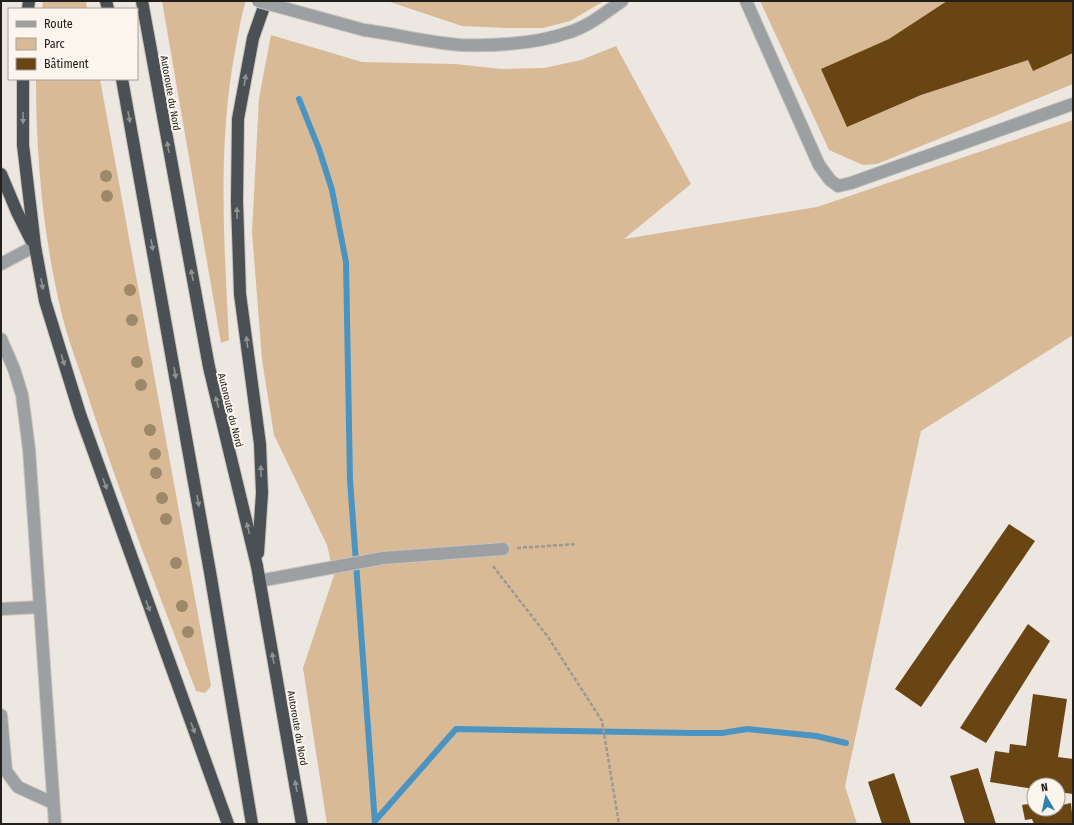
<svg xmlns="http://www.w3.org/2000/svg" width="1074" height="825" font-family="'Fira Sans Condensed',sans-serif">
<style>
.green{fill:#d9ba96}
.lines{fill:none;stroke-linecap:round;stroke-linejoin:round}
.stream{stroke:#4b94c1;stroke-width:6}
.building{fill:#684513}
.minor-casing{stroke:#c8c3be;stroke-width:14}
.highway-casing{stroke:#c8c3be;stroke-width:14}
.path{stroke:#9d9894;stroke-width:2.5;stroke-dasharray:4 2;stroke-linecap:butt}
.minor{stroke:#9da0a3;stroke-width:12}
.highway{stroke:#4a5054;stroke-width:12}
.minor-bridge-casing{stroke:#c8c3be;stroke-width:14;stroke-linecap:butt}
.minor-bridge{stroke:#9da0a3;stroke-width:12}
.tree{fill:#9d8869}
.oneway{fill:#919292}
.labels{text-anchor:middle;stroke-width:4;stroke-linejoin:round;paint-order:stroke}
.street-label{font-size:10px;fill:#22201d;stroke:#fbf5ee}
</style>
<rect width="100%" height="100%" fill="#ede7e1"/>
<!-- green -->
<g class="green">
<polygon points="43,1 86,1 87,9 42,9"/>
<path d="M162,1H246C241,15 239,31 236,46C217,142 224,242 229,340L221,343Z"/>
<polygon points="387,1 604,1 570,21 543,28 505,28 462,26"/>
<polygon points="760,1 1073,1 1073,84 877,164 863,165 829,150"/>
<polygon points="271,35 362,62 455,64 502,69 544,68 581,60 616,46 691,184 624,239 817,207 1073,120 1073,335 921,431 845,786 857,824 327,824 303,668 334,575 327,545 274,435 262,360 252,232 259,98"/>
<path d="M36,79H100L211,686L205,693L196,691C159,594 121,498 89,399C80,370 68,341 61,311C43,235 36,157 36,79Z"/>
</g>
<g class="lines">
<!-- stream -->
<g class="stream">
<polyline points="299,99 319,149 332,190 346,262 350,480 375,824"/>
<polyline points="375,821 456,729 692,733 722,733 747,729 816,736 846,743"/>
</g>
</g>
<!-- building -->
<g class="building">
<polygon points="947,1 1073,1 1073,53 1033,71 1028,60 921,95 847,127 821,69 889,39"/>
<polygon points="1009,524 1035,541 921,707 895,689"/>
<polygon points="1028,624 1050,641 986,743 960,728"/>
<polygon points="1033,694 1067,699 1058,757 1073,759 1073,794 1058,792 1058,785 1034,785 1034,789 990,782 995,751 1009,753 1010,744 1026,746"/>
<polygon points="978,768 996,824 965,824 950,776"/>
<polygon points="894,773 911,824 882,824 868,782"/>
<polygon points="1034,803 1034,809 1058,809 1058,806 1071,803 1073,824 1034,824 1032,819 1025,820 1022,805"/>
</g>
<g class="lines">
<!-- minor casing -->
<g class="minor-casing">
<g id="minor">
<polyline points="746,1 819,165 830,180 838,186 851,183 1073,104"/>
<path d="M364,30C395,34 431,43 461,45C497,46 536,44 570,32C589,26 606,12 622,1"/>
<polyline points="1,264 35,246"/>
<polyline points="1,339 14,369 22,395 29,449 55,824"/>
<polyline points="259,581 383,558 503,549"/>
<polyline points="1,609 40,607"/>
<polyline points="1,715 6,771 18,787 53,803"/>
</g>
</g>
<!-- highway casing -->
<g class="highway-casing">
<g id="highway">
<polyline points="106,1 108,9"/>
<polyline points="142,1 209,367 257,566 302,824"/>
<polyline points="28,9 29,1"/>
<polyline points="23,79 23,145 35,246 45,301 80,414 228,824"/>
<polyline points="122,79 210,572 252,824"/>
<polyline points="1,174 17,212 31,240"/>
<polyline points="258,553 262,493 260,444 240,294 237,201 238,119 253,38 266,1"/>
</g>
</g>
<!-- path -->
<g class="path">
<polyline points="517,548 577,544"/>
<polyline points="493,566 548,637 602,721 619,824"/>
</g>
<!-- minor -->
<use href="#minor" class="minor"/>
<!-- highway -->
<use href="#highway" class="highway"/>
<!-- minor-bridge casing -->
<g class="minor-bridge-casing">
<polyline id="minor-bridge" points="258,1 364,30"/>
</g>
<!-- minor-bridge -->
<use href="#minor-bridge" class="minor-bridge"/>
</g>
<!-- trees -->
<g class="tree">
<circle cx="106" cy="176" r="6"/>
<circle cx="107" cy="196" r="6"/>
<circle cx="130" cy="290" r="6"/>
<circle cx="132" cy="320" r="6"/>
<circle cx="137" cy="362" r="6"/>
<circle cx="141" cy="385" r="6"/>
<circle cx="150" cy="430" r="6"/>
<circle cx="155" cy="454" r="6"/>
<circle cx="156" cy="473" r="6"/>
<circle cx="162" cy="498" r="6"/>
<circle cx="166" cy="519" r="6"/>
<circle cx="176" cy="563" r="6"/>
<circle cx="182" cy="606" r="6"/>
<circle cx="188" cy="632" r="6"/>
</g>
<!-- one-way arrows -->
<defs><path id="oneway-solid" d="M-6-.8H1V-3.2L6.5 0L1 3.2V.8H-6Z"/></defs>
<g class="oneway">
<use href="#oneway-solid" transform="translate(245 80) rotate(-80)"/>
<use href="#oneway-solid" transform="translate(129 117) rotate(80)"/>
<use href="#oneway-solid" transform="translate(23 118) rotate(90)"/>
<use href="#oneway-solid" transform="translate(168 147) rotate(-100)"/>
<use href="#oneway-solid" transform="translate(237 213) rotate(-92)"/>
<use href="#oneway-solid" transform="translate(152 245) rotate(80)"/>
<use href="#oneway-solid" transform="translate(192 275) rotate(-100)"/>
<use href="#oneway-solid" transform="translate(42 284) rotate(80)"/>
<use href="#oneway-solid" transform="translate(247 342) rotate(-97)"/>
<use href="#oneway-solid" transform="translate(63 360) rotate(73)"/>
<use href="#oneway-solid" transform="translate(175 373) rotate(80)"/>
<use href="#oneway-solid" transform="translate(217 402) rotate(-104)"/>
<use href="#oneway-solid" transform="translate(261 471) rotate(-92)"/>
<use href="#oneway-solid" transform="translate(105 484) rotate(70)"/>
<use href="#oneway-solid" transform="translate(198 501) rotate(80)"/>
<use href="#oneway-solid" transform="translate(248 528) rotate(-104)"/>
<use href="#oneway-solid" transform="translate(148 606) rotate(70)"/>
<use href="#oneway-solid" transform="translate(273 658) rotate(-100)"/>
<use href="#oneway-solid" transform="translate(193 728) rotate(70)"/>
<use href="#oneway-solid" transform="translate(296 786) rotate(-100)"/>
</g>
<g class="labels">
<!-- street labels -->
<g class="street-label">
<text transform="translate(171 93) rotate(80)" y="4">Autoroute du Nord</text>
<text transform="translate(231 410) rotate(76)" y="4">Autoroute du Nord</text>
<text transform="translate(298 728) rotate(80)" y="4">Autoroute du Nord</text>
</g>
</g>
<!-- border -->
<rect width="1074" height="825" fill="none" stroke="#22201d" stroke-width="4"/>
<!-- legend -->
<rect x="8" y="8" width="130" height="72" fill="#fbf5ee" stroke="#a4a09a"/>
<rect x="16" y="21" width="20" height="6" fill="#9da0a3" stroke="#a4a09a"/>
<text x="44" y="28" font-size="12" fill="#22201d">Route</text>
<rect x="16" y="38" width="20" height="12" fill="#d9ba96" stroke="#a4a09a"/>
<text x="44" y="48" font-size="12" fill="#22201d">Parc</text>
<rect x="16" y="58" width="20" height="12" fill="#684513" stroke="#a4a09a"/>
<text x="44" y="68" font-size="12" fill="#22201d">Bâtiment</text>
<!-- north arrow -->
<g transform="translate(1046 797) rotate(351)"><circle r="19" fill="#fbf5ee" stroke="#a4a09a"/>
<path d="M0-3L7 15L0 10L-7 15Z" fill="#2e81b1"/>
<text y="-6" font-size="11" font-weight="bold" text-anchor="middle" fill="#22201d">N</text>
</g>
</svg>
